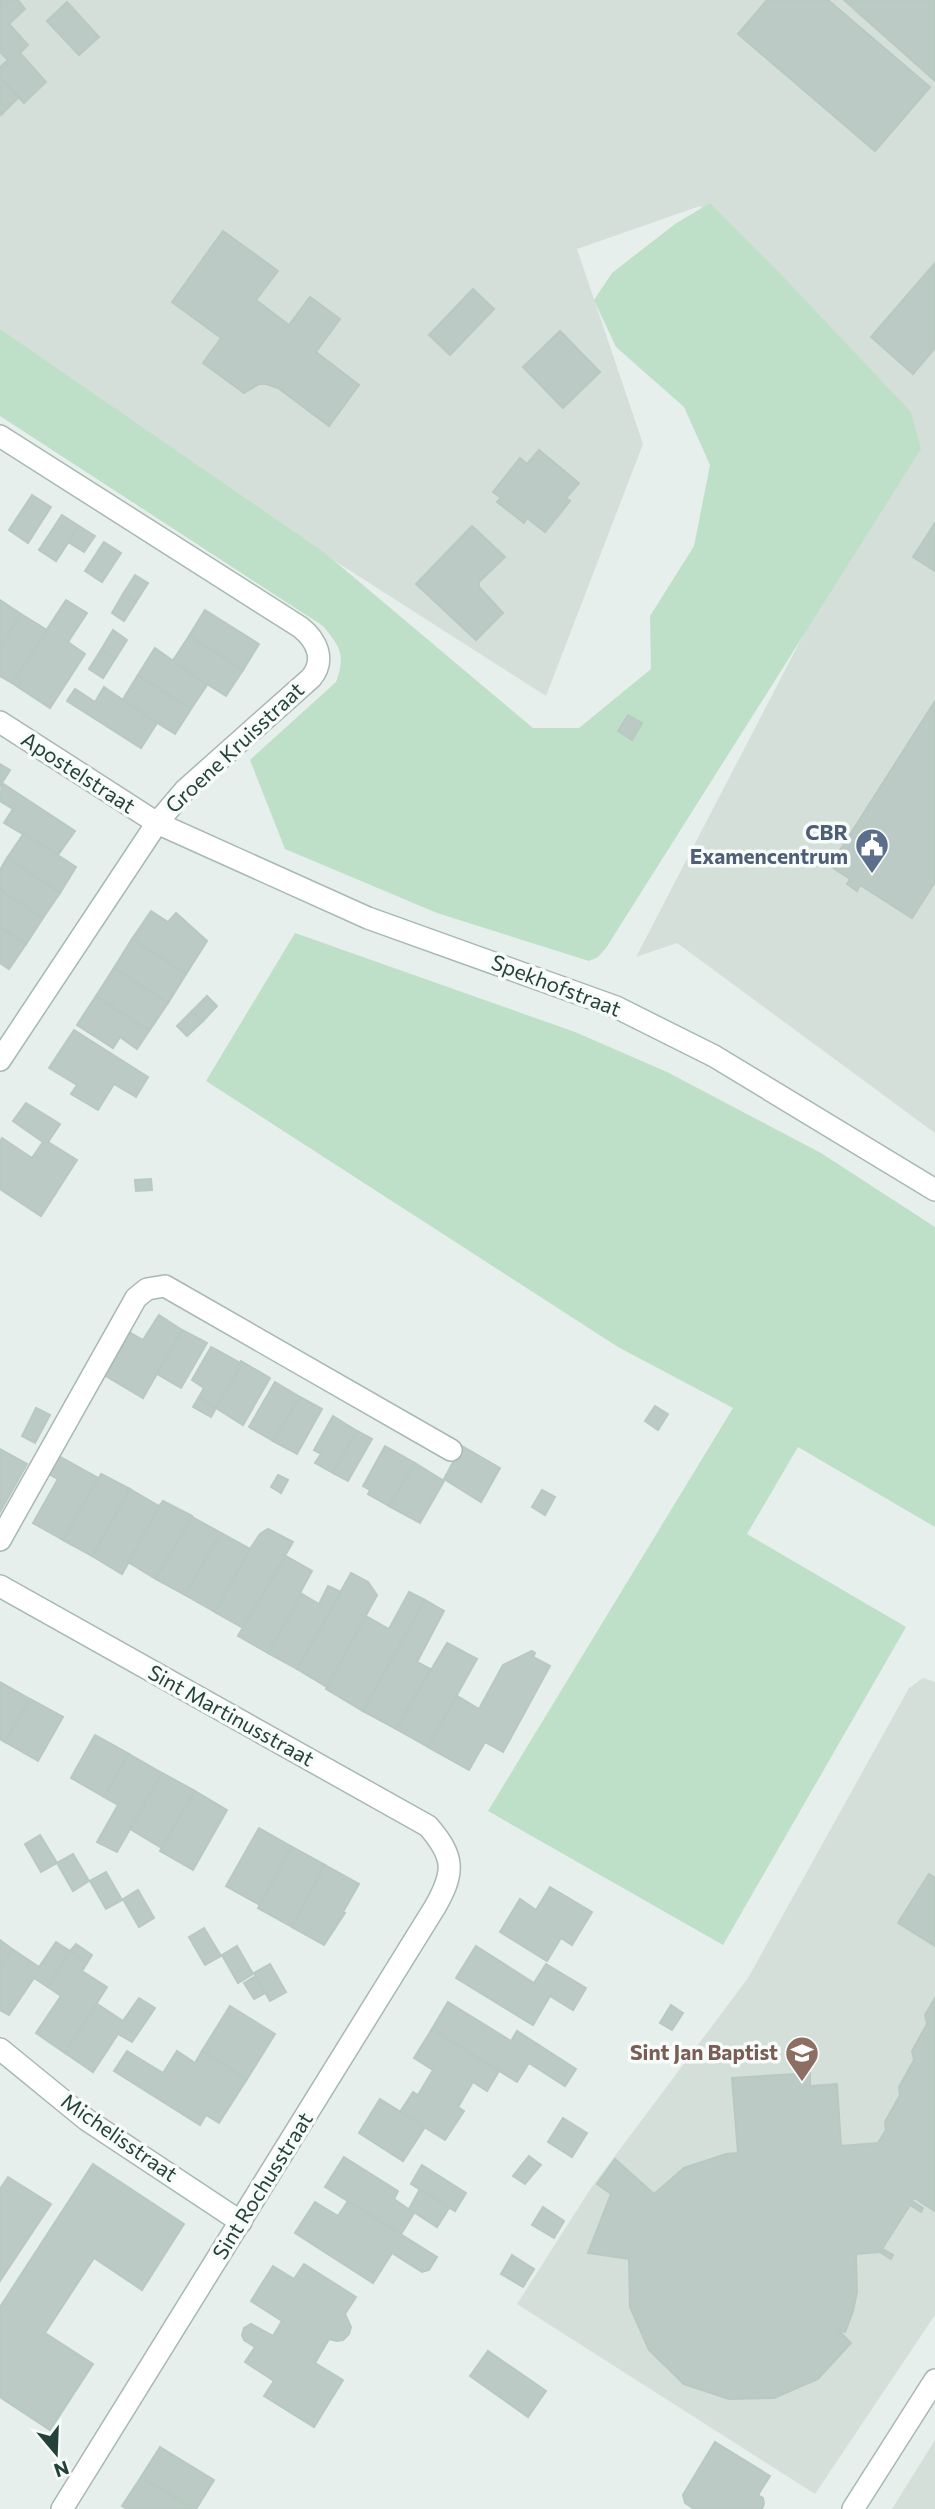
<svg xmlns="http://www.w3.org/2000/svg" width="935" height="2509" font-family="Commissioner,sans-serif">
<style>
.built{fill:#d4dfda}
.green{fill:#bfe0c8}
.building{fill:#bbcac4;stroke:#b8c9c2;stroke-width:2}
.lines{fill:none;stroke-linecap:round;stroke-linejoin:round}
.service-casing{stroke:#a8b8b2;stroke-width:24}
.minor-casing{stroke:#a8b8b2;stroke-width:24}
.service{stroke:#fff;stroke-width:21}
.minor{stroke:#fff;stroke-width:21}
.labels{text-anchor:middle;stroke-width:7;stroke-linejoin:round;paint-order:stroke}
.street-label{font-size:21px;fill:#24423a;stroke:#f7fbf9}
.service-label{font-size:21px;font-weight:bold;fill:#4e5e75;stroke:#f7fbf9;text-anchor:end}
.education-label{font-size:21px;font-weight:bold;fill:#785e54;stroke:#f7fbf9;text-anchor:end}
</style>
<rect width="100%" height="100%" fill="#e6efeb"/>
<!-- built -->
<g class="built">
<polygon points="0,0 935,0 935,1133 677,943 636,957 913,424 700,206 577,249 643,444 546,696 0,347"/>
<polygon points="923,1678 935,1682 935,2315 815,2494 517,2304 591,2188 748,1978 909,1688"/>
<polygon points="935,2440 935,2509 892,2509"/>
</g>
<!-- green -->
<g class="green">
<path d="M710,203L774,267L911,412L921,449L606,948L598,957L589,961L437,913L285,849L250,760L336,682C346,654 340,647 323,626L0,416V329L325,553L533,728H579L651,669L650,616L694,546L710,465L684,407L616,347L594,300L612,273L675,224Z"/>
<polygon points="295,933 575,1032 667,1072 821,1153 935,1227 935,1527 798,1447 747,1534 906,1627 723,1945 488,1811 733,1408 618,1347 206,1081"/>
</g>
<!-- building -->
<g class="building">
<polygon points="0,0 18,0 25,9 9,24 28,45 20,53 46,82 24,103 0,78 0,67 8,60 0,52"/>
<polygon points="767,0 828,0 930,87 875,151 738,34"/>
<polygon points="844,0 935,0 935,81"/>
<polygon points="67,2 99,37 79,55 47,21"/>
<polygon points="0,78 19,97 1,115 0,114"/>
<polygon points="223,231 278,271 256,300 289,325 310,297 340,319 316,352 359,385 329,426 278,388 266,384 259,384 244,393 203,363 221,338 172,302"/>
<polygon points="935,263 935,348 913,374 871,337"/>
<polygon points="473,289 494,309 450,355 429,335"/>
<polygon points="560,331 600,372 563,408 523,367"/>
<polygon points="539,450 579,483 566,498 570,501 545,532 527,518 524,523 497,502 501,498 493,492 520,458 527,464"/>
<polygon points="32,495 51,507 28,543 9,530"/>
<polygon points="62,515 79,526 56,561 39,550"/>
<polygon points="935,523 935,571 913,557"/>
<polygon points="79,526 95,536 84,552 68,542"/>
<polygon points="472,526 505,557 479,582 479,587 503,613 476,640 416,584"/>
<polygon points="104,542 121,553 102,582 85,571"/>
<polygon points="135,575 148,583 136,602 123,594"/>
<polygon points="123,594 136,602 124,621 112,613"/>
<polygon points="0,600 21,614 0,647"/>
<polygon points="66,600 87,613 68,642 85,654 50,708 12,683"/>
<polygon points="205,610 259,644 243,670 189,636"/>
<polygon points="21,614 47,630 12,683 0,676 0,647"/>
<polygon points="113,630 127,640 115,659 101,650"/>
<polygon points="189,636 243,670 226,696 172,662"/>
<polygon points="155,648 207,685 191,709 138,675"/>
<polygon points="101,650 115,659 103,678 89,669"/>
<polygon points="138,675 191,709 175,734 122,701"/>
<polygon points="104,687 157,723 141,748 67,701 75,689 95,702"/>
<polygon points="935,701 935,882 912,918 860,885 857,891 847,884 850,879 830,866"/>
<polygon points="628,715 642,723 632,740 618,731"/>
<polygon points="0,764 10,770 0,786"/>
<polygon points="2,783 75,831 58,855 4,823 13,809 0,801"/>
<polygon points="24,833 76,867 60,893 7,858"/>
<polygon points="7,858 60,893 43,918 0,890 0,870"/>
<polygon points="0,890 43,918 26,944 0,927"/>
<polygon points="151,911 168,922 176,913 207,941 186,974 132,939"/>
<polygon points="0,927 26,944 9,969 0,963"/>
<polygon points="132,939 186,974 168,1003 114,968"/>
<polygon points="114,968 168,1003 149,1031 96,996"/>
<polygon points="96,996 149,1031 137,1049 120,1037 113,1048 77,1025"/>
<polygon points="207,996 217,1006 203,1021 192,1011"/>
<polygon points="192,1011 203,1021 187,1036 177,1026"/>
<polygon points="74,1030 148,1077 136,1097 114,1084 98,1110 71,1094 77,1085 49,1068"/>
<polygon points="26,1103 60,1124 48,1142 43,1142 13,1121"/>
<polygon points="2,1138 32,1158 43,1142 48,1142 77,1160 41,1216 0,1189 0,1142"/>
<polygon points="151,1179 152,1190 136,1191 135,1180"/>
<polygon points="159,1315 182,1330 143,1398 104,1375 131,1333 143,1340"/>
<polygon points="182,1330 207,1343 181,1388 157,1374"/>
<polygon points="211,1347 242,1364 216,1408 199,1397 204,1388 192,1380"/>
<polygon points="241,1361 270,1378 243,1425 216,1408 242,1364 240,1363"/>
<polygon points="275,1382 300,1397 273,1441 249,1427"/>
<polygon points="199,1397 216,1408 211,1417 193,1407"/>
<polygon points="300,1397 322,1409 297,1454 273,1441"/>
<polygon points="655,1406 668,1414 658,1430 645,1421"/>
<polygon points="36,1408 50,1415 35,1443 22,1436"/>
<polygon points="333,1416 357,1431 333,1473 315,1463 321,1454 314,1450"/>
<polygon points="357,1431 372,1439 348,1481 333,1473"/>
<polygon points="385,1446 415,1463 389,1506 368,1494 370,1490 363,1486"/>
<polygon points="462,1446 500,1468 481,1502 444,1479"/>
<polygon points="0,1449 27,1464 0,1512"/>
<polygon points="57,1455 98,1478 63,1540 33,1523 58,1479 47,1473"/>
<polygon points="415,1463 444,1481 420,1523 389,1506"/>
<polygon points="101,1474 130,1489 92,1556 63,1540"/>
<polygon points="278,1475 288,1480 281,1493 271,1487"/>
<polygon points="130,1489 159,1506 163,1501 122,1574 92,1556"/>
<polygon points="542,1490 555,1497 545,1515 532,1507"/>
<polygon points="163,1501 192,1516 156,1579 128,1562"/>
<polygon points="192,1517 221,1533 185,1595 156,1579"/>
<polygon points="268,1529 293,1542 243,1628 215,1612 250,1549 260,1534"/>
<polygon points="221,1533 250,1549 215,1612 185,1595"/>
<polygon points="286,1556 312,1571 300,1593 302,1594 268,1653 238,1636"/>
<polygon points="351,1573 368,1582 377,1595 327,1687 297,1669"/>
<polygon points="328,1586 341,1592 297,1669 268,1653 302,1594 319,1604"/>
<polygon points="409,1592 425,1600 363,1711 326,1689 366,1616 389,1629"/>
<polygon points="425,1600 444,1611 417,1662 430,1669 396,1729 363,1711"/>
<polygon points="447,1643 477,1659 428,1747 396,1729"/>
<polygon points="532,1651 535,1653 533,1657 550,1666 503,1752 485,1742 469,1770 428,1747 457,1696 479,1709 503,1665"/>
<polygon points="0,1682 30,1699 5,1742 0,1739"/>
<polygon points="30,1699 63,1717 38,1761 5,1742"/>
<polygon points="95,1735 129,1754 104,1797 71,1778"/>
<polygon points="129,1754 162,1773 117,1852 97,1842 118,1805 104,1797"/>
<polygon points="162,1773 195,1791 162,1848 130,1829"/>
<polygon points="195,1791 227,1810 193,1870 160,1851"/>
<polygon points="259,1828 292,1847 260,1905 226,1886"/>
<polygon points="40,1835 57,1863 41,1872 25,1844"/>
<polygon points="292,1847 325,1865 292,1927 258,1908"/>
<polygon points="73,1854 89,1881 73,1891 57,1863"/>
<polygon points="325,1865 359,1884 343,1912 345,1913 324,1945 292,1927"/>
<polygon points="106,1872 122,1900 106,1909 90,1881"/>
<polygon points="929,1874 935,1878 935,1946 898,1923"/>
<polygon points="550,1887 592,1912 572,1945 561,1938 547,1961 500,1932 520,1899 536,1910"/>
<polygon points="138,1890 154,1918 139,1927 123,1899"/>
<polygon points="204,1928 221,1956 205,1965 189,1937"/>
<polygon points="0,1940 12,1949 0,1968"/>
<polygon points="56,1942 70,1951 48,1987 34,1978 9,2015 0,2010 0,1968 12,1949 39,1967"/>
<polygon points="76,1944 92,1955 87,1963 70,1951"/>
<polygon points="237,1946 253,1974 238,1983 222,1955"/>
<polygon points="476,1946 534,1983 546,1964 586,1988 573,2010 550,1996 533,2025 456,1978"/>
<polygon points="70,1951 87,1963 82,1971 107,1987 65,2053 36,2033 61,1996 48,1987"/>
<polygon points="270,1964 286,1992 270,2001 254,1973"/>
<polygon points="256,1976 265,1993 254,1999 244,1983"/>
<polygon points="139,1998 155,2008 132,2042 118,2034 93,2072 65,2053 97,2004 123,2021"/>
<polygon points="935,1998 935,2211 914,2198 912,2201 923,2208 921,2212 910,2205 882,2249 893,2255 891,2259 880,2252 856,2254 857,2292 853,2311 845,2332 838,2330 851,2343 818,2379 774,2398 729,2399 684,2384 649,2350 630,2307 629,2259 588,2253 611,2194 597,2184 615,2159 654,2194 684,2168 726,2154 738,2153 732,2078 810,2073 810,2086 837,2084 841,2146 878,2143 886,2130 885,2122 900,2095 899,2087 914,2060 912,2051 927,2024 925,2015"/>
<polygon points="448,2002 511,2041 517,2031 576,2069 565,2086 529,2063 517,2082 432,2029"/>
<polygon points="671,2005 683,2013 672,2030 660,2023"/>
<polygon points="230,2006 275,2034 247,2079 202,2051"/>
<polygon points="432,2029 499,2071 487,2091 473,2082 458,2107 464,2111 445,2140 400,2112 413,2092 418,2095 433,2070 414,2058"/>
<polygon points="127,2051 163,2073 177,2051 195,2063 202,2051 247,2079 219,2123 206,2115 200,2125 114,2071"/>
<polygon points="380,2099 425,2127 403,2161 359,2133"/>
<polygon points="563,2118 587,2133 572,2157 548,2142"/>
<polygon points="529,2156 541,2165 525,2184 513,2176"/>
<polygon points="344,2157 398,2191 394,2199 414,2213 401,2234 325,2187"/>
<polygon points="93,2164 184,2224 142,2290 94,2258 45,2333 93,2364 50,2430 0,2397 0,2307"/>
<polygon points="422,2165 466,2193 455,2211 411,2184"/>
<polygon points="8,2177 51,2204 0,2281 0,2189"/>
<polygon points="420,2189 449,2208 437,2227 409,2209"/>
<polygon points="348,2201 437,2257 429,2270 422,2272 392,2253 373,2283 295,2233 315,2202 338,2216"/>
<polygon points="543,2207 564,2221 554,2238 532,2225"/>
<polygon points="512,2255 534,2269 523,2287 501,2274"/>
<polygon points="304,2264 356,2297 345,2314 351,2327 349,2334 343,2340 337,2341 329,2339 315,2363 343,2380 314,2427 264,2396 274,2381 245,2362 255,2347 244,2340 242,2335 244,2328 251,2324 273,2336 282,2321 251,2301 273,2266 294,2279"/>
<polygon points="488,2351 546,2391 528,2417 470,2376"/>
<polygon points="715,2442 770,2476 758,2495 763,2498 764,2504 762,2509 694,2509 685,2503 683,2495"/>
<polygon points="160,2447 214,2480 196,2509 141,2477"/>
<polygon points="141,2477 192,2509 127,2509 122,2506"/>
</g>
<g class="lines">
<!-- service casing -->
<g class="service-casing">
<polyline id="service" points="0,1540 136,1298 147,1289 165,1286 451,1450"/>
</g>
<!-- minor casing -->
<g class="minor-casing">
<g id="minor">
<path d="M0,436L300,627C317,640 326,660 311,678L185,790L157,823L0,1060"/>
<polyline points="0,722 157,823 368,918 616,1007 714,1056 935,1190"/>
<path d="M0,1586L428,1826C455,1857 455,1872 435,1907L62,2509"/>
<polyline points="0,2049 87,2120 241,2222"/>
<polyline points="853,2509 935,2380"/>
</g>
</g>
<!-- service -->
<use href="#service" class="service"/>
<!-- minor -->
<use href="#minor" class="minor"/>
</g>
<!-- icons -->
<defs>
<g id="civic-pin" transform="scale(1.75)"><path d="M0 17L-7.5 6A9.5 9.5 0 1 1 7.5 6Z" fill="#5c6f8a" stroke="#f7fbf9"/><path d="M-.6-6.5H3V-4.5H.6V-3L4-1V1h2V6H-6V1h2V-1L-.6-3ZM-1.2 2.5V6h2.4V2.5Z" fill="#fff"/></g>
<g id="school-pin" transform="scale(1.75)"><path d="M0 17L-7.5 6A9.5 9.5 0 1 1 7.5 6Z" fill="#8d6e63" stroke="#f7fbf9"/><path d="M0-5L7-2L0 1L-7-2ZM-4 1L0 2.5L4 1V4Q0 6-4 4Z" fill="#fff"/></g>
</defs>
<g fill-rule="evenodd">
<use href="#civic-pin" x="872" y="845"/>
<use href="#school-pin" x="802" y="2053"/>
</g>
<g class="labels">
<!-- street labels -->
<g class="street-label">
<text transform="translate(235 748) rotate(-43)" y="7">Groene Kruisstraat</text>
<text transform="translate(78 773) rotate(33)" y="7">Apostelstraat</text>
<text transform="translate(556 986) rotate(21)" y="7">Spekhofstraat</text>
<text transform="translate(231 1716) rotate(29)" y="7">Sint Martinusstraat</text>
<text transform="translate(119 2138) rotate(35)" y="7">Michelisstraat</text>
<text transform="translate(263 2186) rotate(-58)" y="7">Sint Rochusstraat</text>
</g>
<!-- service labels -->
<g class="service-label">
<text x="848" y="840">CBR<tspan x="848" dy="24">Examencentrum</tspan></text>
</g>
<!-- education labels -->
<g class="education-label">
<text x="778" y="2060">Sint Jan Baptist</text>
</g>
</g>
<!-- north arrow -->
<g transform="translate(56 2453) rotate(161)" stroke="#f7fbf9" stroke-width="5" paint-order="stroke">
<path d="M0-5L12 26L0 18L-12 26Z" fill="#24423a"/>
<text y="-10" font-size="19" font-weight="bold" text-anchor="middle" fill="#24423a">N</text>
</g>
</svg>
